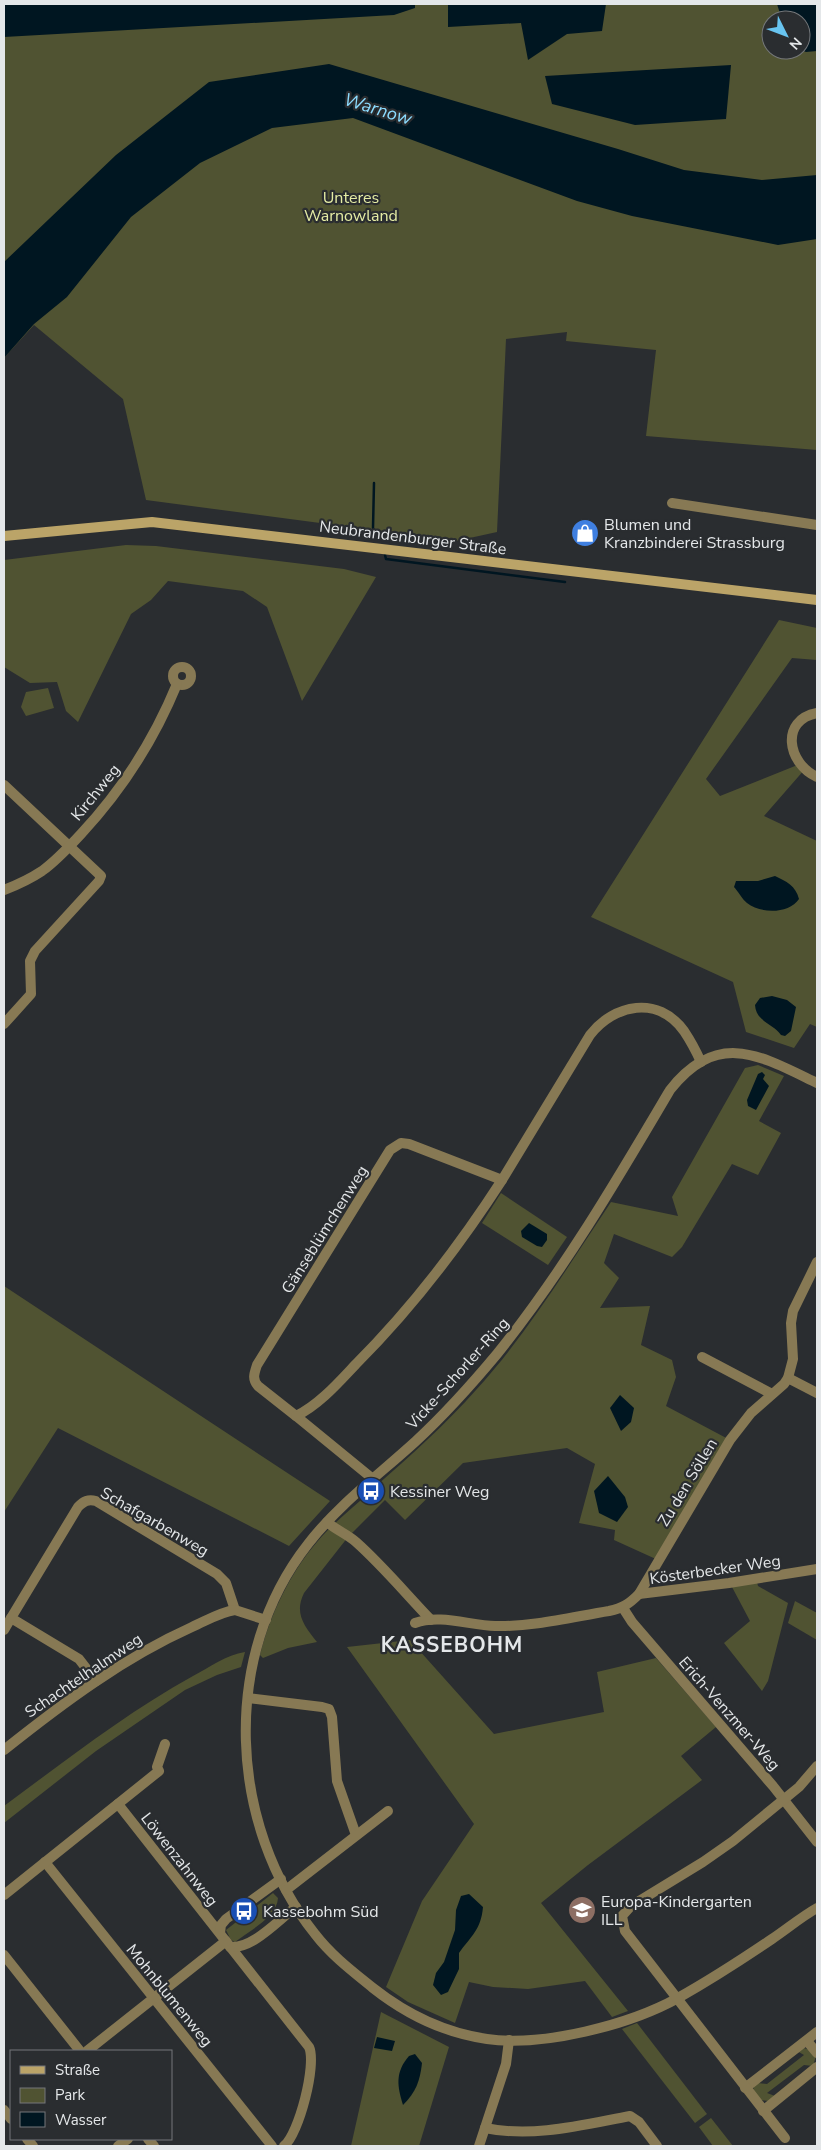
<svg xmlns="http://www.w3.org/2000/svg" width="821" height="2150" font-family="'Nunito Sans',sans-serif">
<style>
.green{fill:#505332;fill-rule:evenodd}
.water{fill:#001621}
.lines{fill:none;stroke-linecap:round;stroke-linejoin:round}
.stream{stroke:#001621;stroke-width:2.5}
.street{stroke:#877954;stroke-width:10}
.secondary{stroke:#bba468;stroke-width:10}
.labels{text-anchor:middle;stroke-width:4.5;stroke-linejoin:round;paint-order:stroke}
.park-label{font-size:16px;fill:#e5eca4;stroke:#2a2d30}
.poi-label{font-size:16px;fill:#e4e7e9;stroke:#2a2d30;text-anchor:start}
.street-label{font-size:16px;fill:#e4e7e9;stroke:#2a2d30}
.water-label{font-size:18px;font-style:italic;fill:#8cdcff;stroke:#2a2d30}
.district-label{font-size:21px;font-weight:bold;letter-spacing:1px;fill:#e4e7e9;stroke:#2a2d30}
</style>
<rect width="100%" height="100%" fill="#2a2d30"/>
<!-- green -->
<g class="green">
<path d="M4,4H817V450L646,436L656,350L566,341L567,332L506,339L497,532L456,541L146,500L123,399L34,325L4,358ZM771,20H801V50H771Z"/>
<polygon points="126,545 156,546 344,569 376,577 302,701 267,607 243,591 168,581 151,600 131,614 78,722 66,711 57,682 30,683 4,667 4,560"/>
<polygon points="779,620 817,628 817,660 792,658 706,779 720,796 800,764 805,769 764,816 817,841 817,1027 810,1024 794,1048 746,1032 733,982 591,917"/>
<polygon points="48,688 54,708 26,716 21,707 26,692"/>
<path d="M758,1065L784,1076L759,1121L781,1133L758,1175L732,1164L682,1247L672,1257L614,1234L604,1263L619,1278L600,1308L650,1306L641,1345L672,1360L676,1377L666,1406L730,1440L658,1560L614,1540L615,1530L579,1523L595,1464L567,1448L463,1463L405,1520L385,1500L348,1537L304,1593C294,1613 304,1626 317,1642L288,1648L263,1658L260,1655C270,1615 290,1573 317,1542C332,1524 350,1510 368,1494L371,1497L378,1491L375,1487C410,1456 445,1425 476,1390C528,1333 568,1266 611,1202L678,1216L672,1197L745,1068Z"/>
<polygon points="501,1193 567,1237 548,1265 482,1223"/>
<polygon points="4,1286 330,1501 289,1546 58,1428 4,1512"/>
<polygon points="757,1582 758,1586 788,1603 768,1681 762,1691 724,1643 750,1621 732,1587"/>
<polygon points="795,1601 817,1613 817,1640 788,1623"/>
<polygon points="410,1640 494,1734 604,1712 597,1672 656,1658 716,1727 681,1756 702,1780 588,1865 541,1903 628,2011 612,2017 585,1981 528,1989 493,1987 469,1982 455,2023 408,2002 386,1987 422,1901 474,1824 347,1647"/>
<path d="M245,1652L241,1667L217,1675L185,1690L96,1751L4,1823V1806C65,1761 126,1713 193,1676C210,1667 226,1655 245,1652Z"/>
<path d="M273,1893L278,1898C277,1917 249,1931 235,1942L231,1940L226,1930Z"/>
<polygon points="381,2012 449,2047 419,2146 351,2146"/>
<polygon points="637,2023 707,2114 695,2123 622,2029"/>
<polygon points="804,2048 810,2050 816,2056 813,2066 804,2065 767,2093 775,2096 769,2101 760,2100 753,2092 754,2085 758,2083 767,2084 804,2055 797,2051"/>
<polygon points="711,2118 733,2146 713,2146 699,2127"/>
</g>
<!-- water -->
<g class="water">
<polygon points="4,4 415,4 415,8 394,15 4,37"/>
<polygon points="448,4 606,4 602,31 567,34 528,60 521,23 448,27"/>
<polygon points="777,4 817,4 817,51 806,52 801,50 801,20 782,20"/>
<polygon points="329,64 618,149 684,170 762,180 817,175 817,239 778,245 632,216 577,201 353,118 272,128 200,163 131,217 67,297 34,324 4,358 4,262 116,155 209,82"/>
<polygon points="731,65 726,119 635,125 552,104 545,76"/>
<path d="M775,876C786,881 796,886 799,899C789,914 761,914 747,903C742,899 738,891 734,887L736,881H758Z"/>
<path d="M772,996L787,1000L796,1007L791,1031L785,1036L781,1035C773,1023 756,1022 755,1005L760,998Z"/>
<polygon points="762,1072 765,1075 763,1079 769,1086 756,1110 748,1106 747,1100 758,1074"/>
<polygon points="529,1223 547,1234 547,1240 542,1247 537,1246 522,1237 521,1231"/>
<polygon points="620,1395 634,1408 631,1422 621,1431 610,1408"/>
<polygon points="608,1476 625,1497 628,1507 617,1522 599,1513 594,1491"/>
<path d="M469,1894L483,1907C481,1930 471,1936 459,1953V1969L448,1992L441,1995L433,1985L436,1973L444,1962L455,1930L456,1910L461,1896Z"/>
<polygon points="377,2037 395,2041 392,2051 374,2048"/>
<path d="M415,2054L422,2063C420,2081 416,2092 403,2105C397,2086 395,2072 409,2056Z"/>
</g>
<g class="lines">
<!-- stream -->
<g class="stream">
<polyline points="374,483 373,528 376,534"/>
<polyline points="385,555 386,559 565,582"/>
</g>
<!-- street -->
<g class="street">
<polyline points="672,503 817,525"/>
<circle cx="182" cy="676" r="9"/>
<path d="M817,713C780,720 787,763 817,777"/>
<polyline points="4,785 101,876 99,881 35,951 30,961 31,994 4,1024"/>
<path d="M4,890C17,885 30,879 42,871C56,861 69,847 81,834C122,790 154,740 177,684"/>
<path d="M817,1083C761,1056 718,1029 670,1090C617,1180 563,1272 497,1354C472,1384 445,1414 416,1441C380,1474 338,1505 308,1544C220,1656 228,1825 315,1934C331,1955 352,1971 373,1988C406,2014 445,2033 487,2039C543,2047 629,2025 678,1998C710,1980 741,1960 772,1939C787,1929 801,1917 817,1908"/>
<path d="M401,1143L409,1144L502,1180C458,1248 413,1307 356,1364C339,1382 319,1405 296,1416L258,1386C252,1379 254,1374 257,1365L390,1150Z"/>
<path d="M502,1180L590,1035C614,1004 658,995 684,1031C690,1040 696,1051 701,1062"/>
<polyline points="702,1357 772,1394"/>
<polyline points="788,1378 817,1393"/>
<polyline points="296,1416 373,1479"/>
<path d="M327,1522C336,1530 347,1534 356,1542C383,1566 406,1594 431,1620"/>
<polyline points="639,1594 729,1583 817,1569"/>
<polyline points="623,1608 632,1622 773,1786 817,1842"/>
<path d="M415,1623C439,1614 469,1625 495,1626C533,1627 572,1617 609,1611C623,1608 629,1604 639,1594L730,1440L751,1413L784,1384L788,1378L793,1359L791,1323L793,1311L817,1262"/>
<polyline points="4,1630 11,1618"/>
<path d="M96,1681L79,1659L11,1618L78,1507C84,1501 88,1499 96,1501L217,1574L226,1583L235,1610"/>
<polyline points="248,1698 322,1707 329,1709 332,1717 337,1781 356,1835"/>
<path d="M4,1750C63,1703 123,1658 192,1627C206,1621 220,1612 235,1610L266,1620"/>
<path d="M118,1804L309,2047C317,2064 299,2134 284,2146"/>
<polyline points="45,1862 272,2146"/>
<polyline points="286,1890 388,1811"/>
<polyline points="4,1895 159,1771 157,1767 165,1744"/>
<polyline points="220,1933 221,1925 226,1919 281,1879"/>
<path d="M230,1947C253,1949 278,1920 296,1907"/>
<polyline points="4,1955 80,2051"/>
<polyline points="807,2041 817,2053"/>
<polyline points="87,2051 226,1941"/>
<polyline points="745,2088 817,2032"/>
<polyline points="4,2110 11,2119"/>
<polyline points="763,2111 817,2067"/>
<path d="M485,2128C533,2138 582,2125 630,2116L639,2122L657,2146"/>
<polyline points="785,2138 625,1931 622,1916 631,1906 703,1862 733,1841 799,1787 817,1766"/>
<polyline points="27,2139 33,2146"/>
<polyline points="148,2139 154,2146"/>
<polyline points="118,2146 128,2139"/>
<polyline points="479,2146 506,2064 509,2040"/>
</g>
<!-- secondary -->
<polyline class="secondary" points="4,536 152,522 817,600"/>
</g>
<!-- icons -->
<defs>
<g id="shop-disc" transform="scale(1.4375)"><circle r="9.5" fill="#3f7fe0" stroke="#2a2d30"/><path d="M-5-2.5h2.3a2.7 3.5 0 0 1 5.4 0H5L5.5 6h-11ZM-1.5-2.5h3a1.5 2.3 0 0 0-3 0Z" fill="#fff"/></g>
<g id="bus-disc" transform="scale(1.4375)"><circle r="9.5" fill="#1a4fb4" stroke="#2a2d30"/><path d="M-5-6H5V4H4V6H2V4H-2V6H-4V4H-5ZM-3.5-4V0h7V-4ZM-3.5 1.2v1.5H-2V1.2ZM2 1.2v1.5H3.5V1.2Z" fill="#fff"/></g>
<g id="school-disc" transform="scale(1.4375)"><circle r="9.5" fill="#8d6e63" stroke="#2a2d30"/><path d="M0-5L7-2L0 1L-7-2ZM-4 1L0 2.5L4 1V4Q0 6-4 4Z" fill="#fff"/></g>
</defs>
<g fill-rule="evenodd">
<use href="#shop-disc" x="585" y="533"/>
<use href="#bus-disc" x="371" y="1491"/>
<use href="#school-disc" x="582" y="1910"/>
<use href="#bus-disc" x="244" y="1911"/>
</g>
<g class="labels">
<!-- park labels -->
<g class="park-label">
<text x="351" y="203">Unteres<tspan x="351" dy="18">Warnowland</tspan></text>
</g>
<!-- poi labels -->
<g class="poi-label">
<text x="604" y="530">Blumen und<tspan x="604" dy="18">Kranzbinderei Strassburg</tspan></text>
<text x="390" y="1497">Kessiner Weg</text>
<text x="601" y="1907">Europa-Kindergarten<tspan x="601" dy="18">ILL</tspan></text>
<text x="263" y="1917">Kassebohm Süd</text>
</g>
<!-- street labels -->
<g class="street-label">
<text transform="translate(413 537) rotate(7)" y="6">Neubrandenburger Straße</text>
<text transform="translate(95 792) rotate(-51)" y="6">Kirchweg</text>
<text transform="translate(324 1229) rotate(-58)" y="6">Gänseblümchenweg</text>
<text transform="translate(457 1373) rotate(-48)" y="6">Vicke-Schorler-Ring</text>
<text transform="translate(687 1482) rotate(-59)" y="6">Zu den Söllen</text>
<text transform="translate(155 1521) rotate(30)" y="6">Schafgarbenweg</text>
<text transform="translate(715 1569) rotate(-8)" y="6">Kösterbecker Weg</text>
<text transform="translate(83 1675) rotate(-34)" y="6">Schachtelhalmweg</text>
<text transform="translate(730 1713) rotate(49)" y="6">Erich-Venzmer-Weg</text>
<text transform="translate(180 1859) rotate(52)" y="6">Löwenzahnweg</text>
<text transform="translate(170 1995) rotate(51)" y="6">Mohnblumenweg</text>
</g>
<!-- water labels -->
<g class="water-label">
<text transform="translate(378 109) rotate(17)" y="6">Warnow</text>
</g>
<!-- district labels -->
<g class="district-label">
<text x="452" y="1652">KASSEBOHM</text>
</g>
</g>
<!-- border -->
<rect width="821" height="2150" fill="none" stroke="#e4e7e9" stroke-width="10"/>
<!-- legend -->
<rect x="10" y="2050" width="162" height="90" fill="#2a2d30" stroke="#74777a"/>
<rect x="20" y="2066" width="25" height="8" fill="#bba468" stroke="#74777a"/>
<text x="55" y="2075" font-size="15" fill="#e4e7e9">Straße</text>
<rect x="20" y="2088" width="25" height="15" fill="#505332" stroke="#74777a"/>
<text x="55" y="2100" font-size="15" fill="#e4e7e9">Park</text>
<rect x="20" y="2112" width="25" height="15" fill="#001621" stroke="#74777a"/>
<text x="55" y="2125" font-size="15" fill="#e4e7e9">Wasser</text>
<!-- north arrow -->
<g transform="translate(786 35) rotate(132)"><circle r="24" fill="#2a2d30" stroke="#74777a"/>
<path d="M0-4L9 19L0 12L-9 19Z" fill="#68c4f0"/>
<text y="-8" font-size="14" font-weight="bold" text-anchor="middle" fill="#e4e7e9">N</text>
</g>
</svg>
